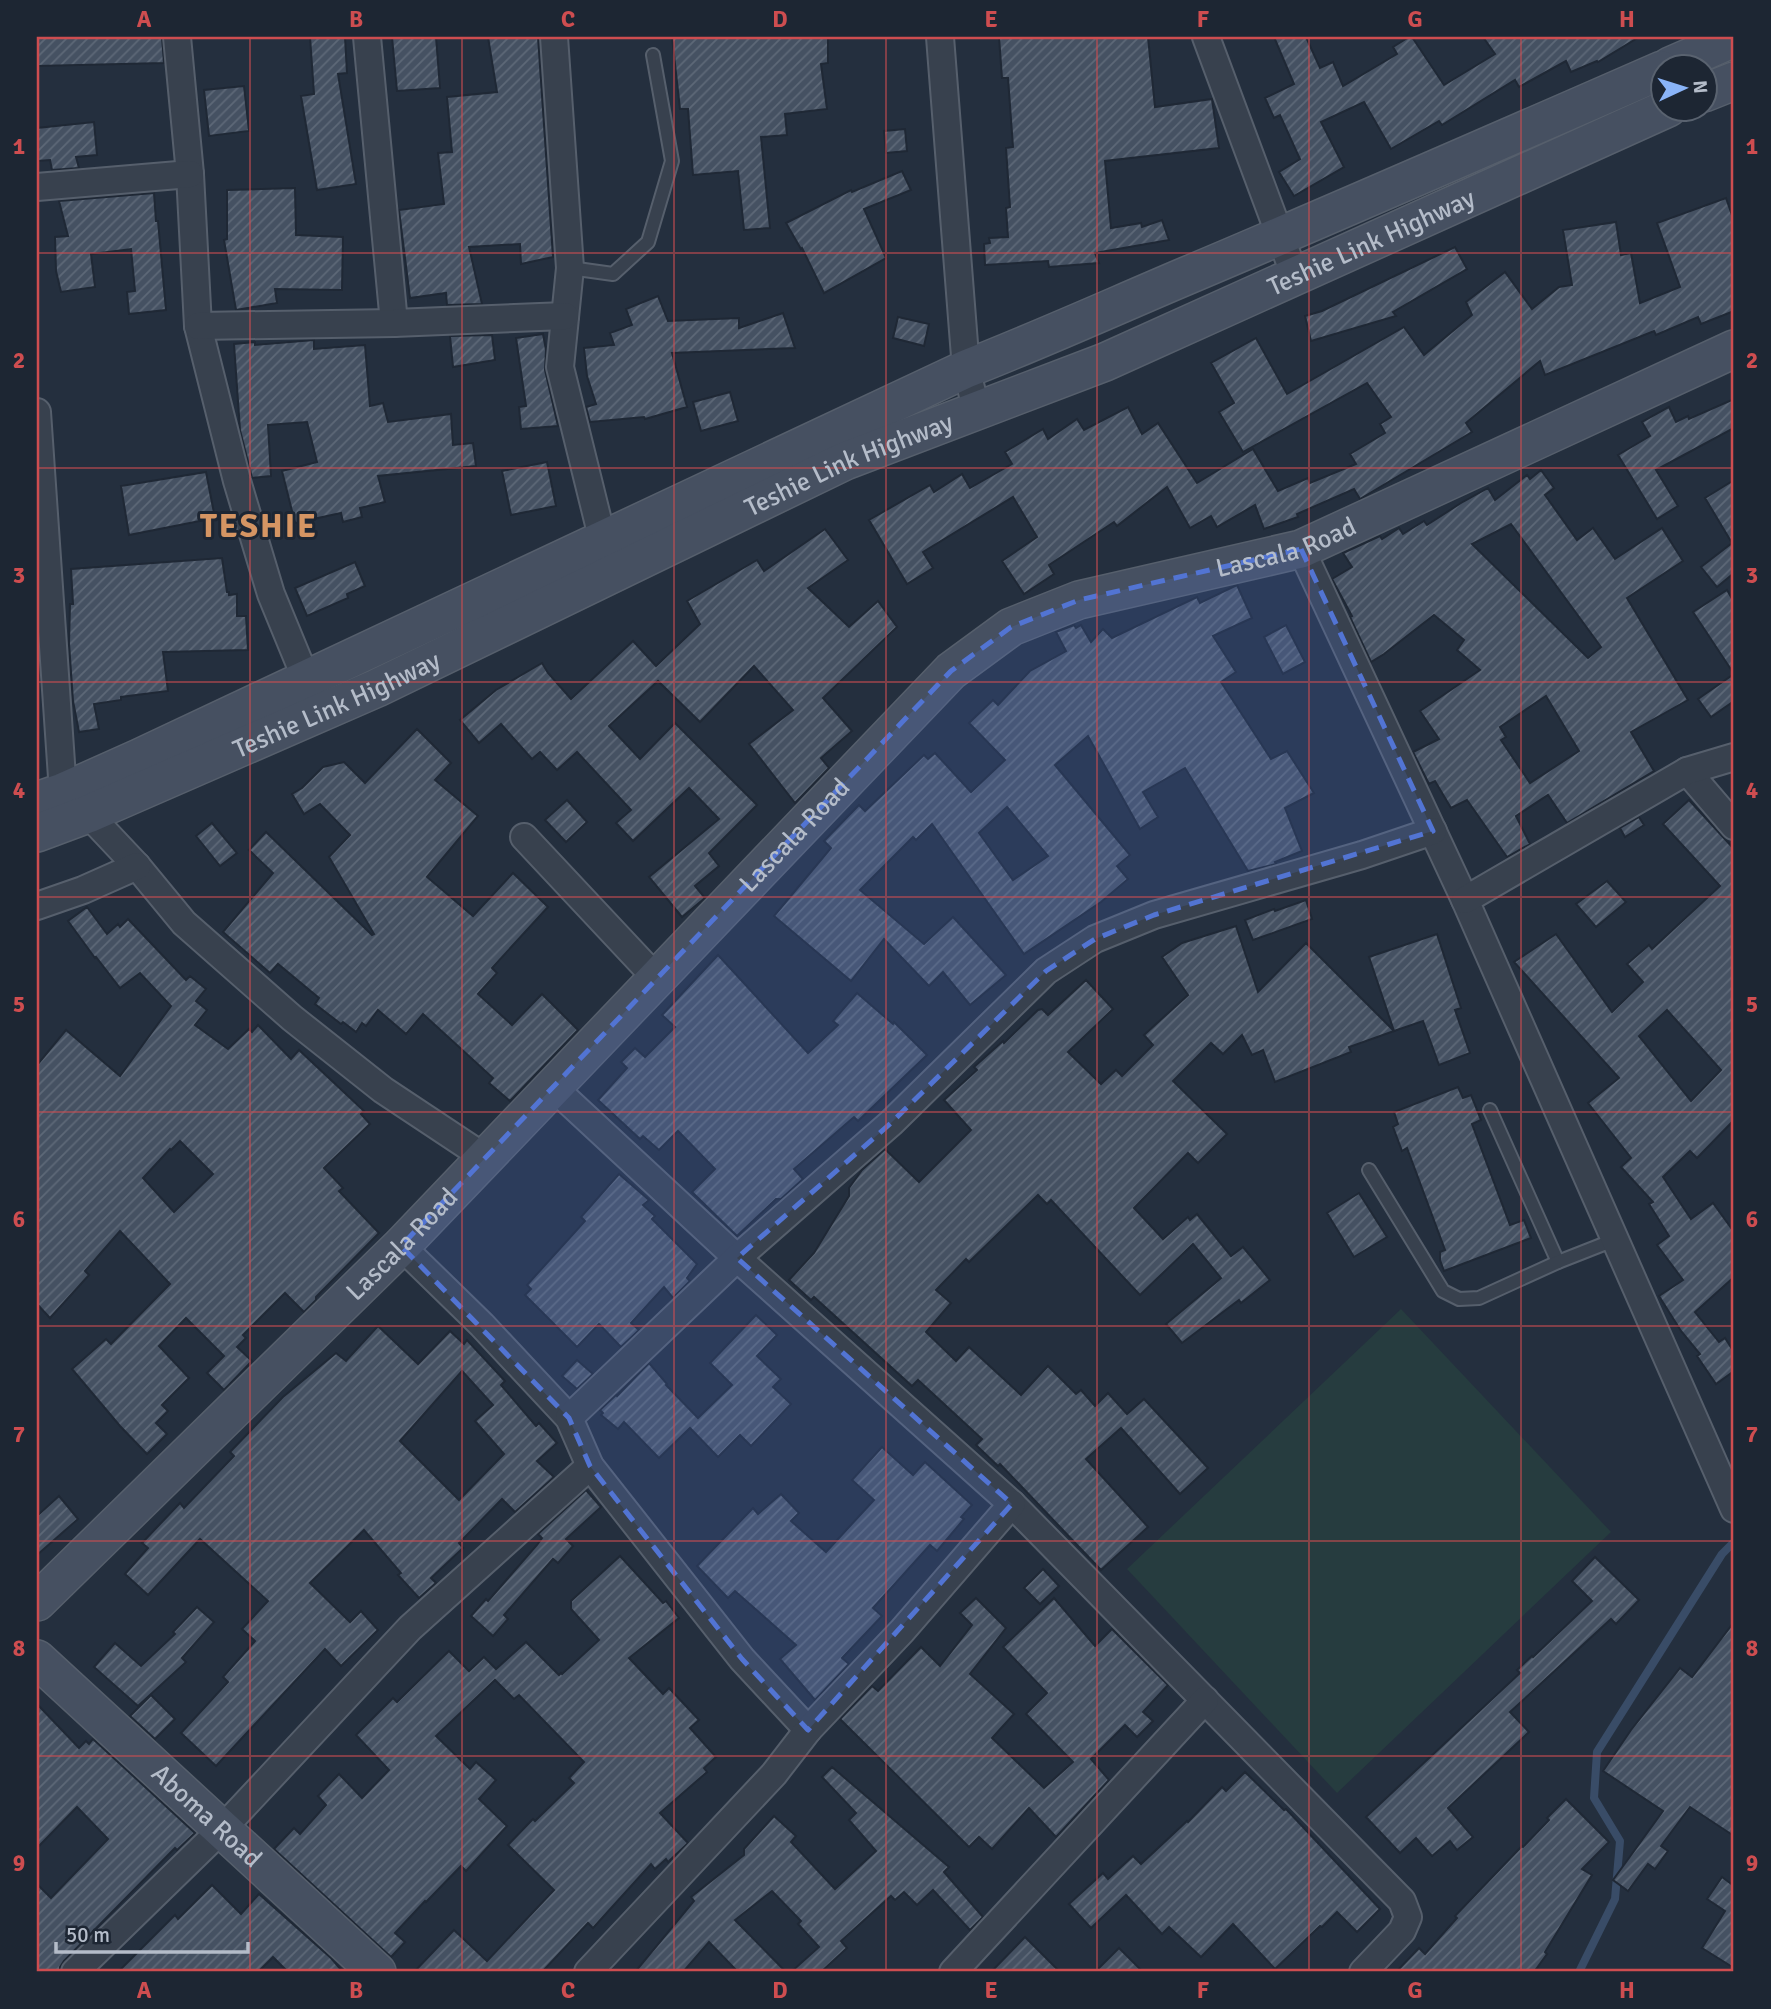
<svg xmlns="http://www.w3.org/2000/svg" width="1771" height="2009" font-family="Signika,sans-serif">
<style>
.park{fill:#263c3f}
.lines{fill:none;stroke-linecap:round;stroke-linejoin:round}
.stream{stroke:#394c67;stroke-width:8}
.building{fill:url(#building-hatch);stroke:#1f2835;stroke-width:2;fill-rule:evenodd}
.lane-casing{stroke:#565f6c;stroke-width:16}
.street-casing{stroke:#565f6c;stroke-width:30}
.secondary-casing{stroke:#565f6c;stroke-width:40}
.lane{stroke:#38414e;stroke-width:12}
.street{stroke:#38414e;stroke-width:26}
.secondary{stroke:#465061;stroke-width:37}
.marked{fill:#5274d3;fill-opacity:0.2;stroke:#5274d3;stroke-width:5;stroke-dasharray:14 9;stroke-linejoin:round}
.grid{fill:none;stroke:#ce4d50;stroke-width:2;stroke-opacity:0.55}
.labels{text-anchor:middle;stroke-width:6;stroke-linejoin:round;paint-order:stroke}
.street-label{font-size:26px;fill:#b4bcc9;stroke:#1d2633}
.district-label{font-size:33px;font-weight:bold;letter-spacing:2px;fill:#d59563;stroke:#1d2633}
.neatline{fill:none;stroke:#ce4d50;stroke-width:2.5}
.grid-label{font-size:23px;text-anchor:middle;font-weight:bold;fill:#ce4d50}
</style>
<defs>
<pattern id="building-hatch" width="6" height="6" patternUnits="userSpaceOnUse" patternTransform="scale(1.75)"><rect width="6" height="6" fill="#455162"/><path d="M-1 1l2-2M0 6l6-6M5 7l2-2" fill="none" stroke="#5d6877"/></pattern>
</defs>
<rect width="100%" height="100%" fill="#242f3e"/>
<!-- park -->
<polygon class="park" points="1401,1309 1611,1532 1337,1793 1127,1569"/>
<g class="lines">
<!-- stream -->
<polyline class="stream" points="1579,1972 1615,1899 1620,1841 1594,1798 1597,1752 1722,1554 1734,1542"/>
</g>
<!-- building -->
<g class="building">
<polygon points="37,37 162,37 164,63 37,66"/>
<polygon points="310,37 345,37 347,73 338,74 356,184 317,190 301,96 314,94"/>
<polygon points="392,37 436,37 440,88 397,91"/>
<polygon points="488,37 538,37 553,257 521,264 520,244 469,247 482,304 447,305 446,293 410,298 399,210 444,204 438,153 452,152 447,97 497,92"/>
<polygon points="672,37 828,37 828,63 821,64 827,109 785,114 787,135 761,137 770,228 744,230 738,171 693,175 688,109 680,109"/>
<polygon points="999,37 1148,37 1155,107 1212,99 1219,148 1105,161 1111,228 1141,223 1142,227 1162,220 1169,240 1095,253 1099,263 1049,267 1048,261 985,265 984,244 990,243 989,238 1008,237 1006,208 1010,207 1006,148 1013,147 1008,78 1002,78"/>
<polygon points="1274,37 1306,37 1320,68 1333,62 1343,86 1397,54 1393,47 1409,37 1412,37 1444,85 1495,54 1483,37 1639,37 1598,62 1597,61 1571,72 1566,61 1519,87 1515,80 1442,125 1439,121 1391,149 1364,102 1321,122 1344,167 1294,196 1279,172 1300,159 1280,115 1274,118 1265,98 1294,84"/>
<polygon points="244,86 249,131 209,136 204,90"/>
<polygon points="94,122 97,155 76,157 79,168 52,170 50,160 37,161 37,128"/>
<polygon points="905,129 907,151 886,153 884,131"/>
<polygon points="902,171 911,190 864,209 886,258 824,293 802,248 801,249 786,223 851,190 852,192"/>
<polygon points="295,188 296,235 343,237 342,290 275,289 277,303 236,310 224,240 227,239 227,190"/>
<polygon points="154,193 156,221 158,221 166,310 129,314 127,292 135,291 131,249 91,254 95,287 61,292 56,271 55,237 68,236 59,201"/>
<polygon points="1726,198 1734,221 1734,311 1701,324 1698,317 1656,335 1654,331 1545,375 1540,361 1466,423 1472,432 1360,499 1354,489 1297,514 1298,517 1264,529 1255,505 1217,527 1211,516 1190,528 1167,487 1117,526 1114,522 1049,565 1054,574 1024,594 1002,561 1037,537 1013,497 923,552 933,568 907,584 869,520 930,485 934,492 962,474 970,488 1012,464 1005,452 1043,429 1048,439 1077,419 1084,430 1128,407 1142,434 1158,423 1197,483 1253,449 1278,491 1308,478 1310,483 1356,464 1350,454 1385,433 1380,424 1391,417 1367,383 1243,452 1219,412 1234,403 1211,363 1256,338 1287,394 1404,327 1424,355 1472,315 1466,302 1505,272 1532,309 1559,287 1572,285 1563,230 1616,222 1621,255 1631,253 1640,303 1680,287 1657,223"/>
<polygon points="1455,247 1467,269 1393,312 1396,316 1311,341 1305,316 1322,311"/>
<polygon points="658,296 668,321 739,318 739,328 783,313 795,348 672,353 687,407 645,419 644,417 590,422 586,407 596,404 587,376 584,348 614,345 610,333 632,325 626,309"/>
<polygon points="898,317 929,324 924,346 893,338"/>
<polygon points="543,334 546,350 545,370 558,426 521,429 519,407 526,406 516,338"/>
<polygon points="492,335 495,360 453,367 450,336"/>
<polygon points="314,340 314,349 365,345 370,406 383,403 388,422 451,414 453,445 473,443 476,466 378,476 385,502 360,508 362,517 343,522 341,513 295,523 282,471 317,462 307,422 268,425 271,476 252,478 240,430 234,344 255,342 255,345"/>
<polygon points="730,392 738,421 701,431 693,402"/>
<polygon points="1734,399 1734,428 1656,470 1678,506 1657,519 1618,455 1650,436 1642,422 1669,407 1676,422 1688,416 1689,419"/>
<polygon points="547,462 556,506 511,515 502,471"/>
<path d="M1541,470L1554,488L1545,495L1577,540L1593,528L1615,559L1662,528L1683,561L1627,598L1688,700L1631,732L1654,771L1567,823L1548,795L1516,816L1530,844L1507,857L1467,800L1451,808L1435,781L1429,784L1413,752L1439,739L1420,711L1480,670L1457,650L1464,640L1434,615L1384,654L1371,662L1350,617L1352,616L1332,579L1352,567L1343,553L1380,536L1382,539L1399,528L1403,534L1424,521L1427,525L1461,503L1488,488L1495,500L1527,475L1530,479ZM1511,524L1601,647L1588,658L1472,544ZM1546,696L1579,751L1530,783L1501,740L1506,737L1500,727Z"/>
<polygon points="206,472 215,518 129,535 121,486"/>
<polygon points="1734,480 1734,573 1717,587 1701,567 1732,543 1705,498"/>
<polygon points="825,529 848,560 808,588 849,627 878,601 897,627 823,698 852,731 821,758 829,768 795,803 749,744 793,710 754,666 700,722 658,681 609,726 640,759 675,723 757,805 709,853 719,866 695,886 705,898 682,917 649,877 719,819 689,788 633,841 616,823 631,810 577,752 557,770 540,752 532,759 501,724 479,743 460,720 496,690 542,663 548,673 571,699 633,641 656,666 700,624 687,601 757,560 764,571"/>
<polygon points="222,558 227,592 229,592 229,595 237,594 237,616 246,616 248,650 163,652 168,691 121,697 121,700 94,704 99,729 79,732 73,701 69,643 70,604 73,604 71,569"/>
<polygon points="355,562 365,586 347,594 348,598 307,616 295,588"/>
<path d="M1237,585L1252,618L1213,636L1236,672L1221,682L1271,759L1287,751L1314,793L1285,808L1302,851L1275,862L1276,864L1248,871L1185,768L1143,792L1158,817L1140,829L1088,736L1055,765L1130,855L1117,866L1128,879L1101,902L1024,954L932,824L916,840L913,837L860,890L924,944L953,917L1006,975L970,1005L943,972L929,986L884,939L851,981L774,916L831,848L824,841L859,805L865,811L924,755L928,759L935,753L971,792L1005,760L969,723L993,700L998,705L1030,671L1066,651L1056,632L1074,625L1076,628L1081,625L1091,642L1103,629L1112,638L1197,597L1200,603ZM1007,807L1048,856L1013,880L979,833Z"/>
<polygon points="1727,590 1734,602 1734,674 1693,612"/>
<polygon points="1286,625 1305,662 1283,674 1264,637"/>
<polygon points="1734,674 1734,701 1711,717 1698,699"/>
<polygon points="417,729 451,763 435,780 478,816 427,877 473,916 513,873 548,907 492,968 497,973 478,994 512,1025 542,994 578,1030 510,1101 489,1083 493,1078 423,1014 406,1034 378,1010 366,1026 362,1023 356,1032 343,1022 341,1024 315,1004 319,998 278,964 270,973 223,932 273,873 249,850 266,832 372,935 374,934 329,857 350,835 320,804 304,814 292,794 302,788 323,767 344,762 365,783"/>
<polygon points="567,800 587,822 566,842 545,820"/>
<path d="M1689,800L1734,849V1120L1697,1158L1690,1151L1663,1177L1691,1219L1713,1203L1734,1232V1277L1695,1312L1719,1342L1725,1338L1734,1352V1371L1716,1384L1697,1356L1700,1354L1681,1331L1659,1296L1683,1280L1657,1245L1669,1236L1649,1204L1653,1202L1621,1167L1631,1158L1588,1103L1619,1078L1514,962L1556,934L1612,1012L1643,982L1627,964L1649,945L1652,949L1720,886L1663,824ZM1667,1010L1721,1070L1691,1101L1639,1036Z"/>
<polygon points="1639,817 1644,825 1625,837 1620,828"/>
<polygon points="212,823 237,853 220,866 196,836"/>
<polygon points="1607,881 1626,902 1596,927 1576,904"/>
<polygon points="1306,900 1312,919 1253,940 1245,920 1274,909 1275,911"/>
<path d="M87,907L107,934L118,924L120,927L128,919L186,980L190,976L206,989L196,1001L207,1010L195,1025L228,1049L249,1029L252,1032L258,1025L291,1059L299,1050L364,1111L361,1114L370,1124L324,1168L343,1188L339,1191L379,1233L316,1297V1300L304,1312L285,1293L243,1335L246,1338L237,1347L252,1361L224,1390L207,1373L224,1356L186,1318L159,1346L189,1378L162,1405L168,1411L156,1423L167,1434L147,1454L120,1426L72,1369L106,1339L111,1344L170,1284L120,1231L85,1271L89,1275L50,1318L37,1304V1065L66,1030L120,1076L171,1006L140,973L120,988L96,957L95,958L68,921ZM180,1141L213,1174L174,1212L143,1178L170,1149L171,1150Z"/>
<polygon points="1236,926 1258,992 1306,943 1394,1031 1349,1047 1351,1052 1275,1082 1263,1050 1252,1055 1242,1035 1223,1054 1211,1043 1173,1081 1227,1134 1198,1163 1188,1153 1134,1208 1163,1239 1188,1217 1190,1220 1197,1214 1231,1256 1243,1247 1270,1280 1241,1303 1239,1300 1182,1343 1166,1324 1221,1278 1193,1244 1140,1295 1051,1200 1047,1204 1038,1195 969,1262 966,1259 936,1290 951,1303 926,1332 956,1361 969,1347 1021,1395 1048,1366 1076,1394 1081,1390 1095,1406 1108,1393 1127,1414 1144,1399 1208,1468 1180,1494 1121,1428 1086,1459 1148,1527 1101,1570 1000,1464 998,1466 976,1445 982,1439 918,1380 912,1386 814,1297 811,1300 789,1280 814,1253 849,1196 849,1188 862,1170 885,1149 919,1182 971,1130 944,1100 977,1070 974,1067 1003,1041 1004,1043 1038,1010 1042,1009 1048,1015 1086,980 1113,1009 1068,1052 1101,1084 1116,1070 1122,1076 1153,1045 1144,1035 1188,995 1162,957 1182,943"/>
<polygon points="1437,934 1461,1008 1455,1010 1470,1053 1439,1065 1423,1021 1394,1031 1369,957"/>
<polygon points="718,955 808,1053 838,1025 833,1021 857,993 893,1024 894,1022 927,1055 858,1121 854,1117 794,1169 803,1179 781,1199 776,1199 737,1236 692,1192 715,1169 678,1131 659,1150 643,1136 640,1139 598,1100 627,1068 621,1062 635,1048 645,1057 675,1027 662,1015"/>
<polygon points="1458,1087 1463,1098 1471,1095 1481,1120 1472,1124 1510,1225 1524,1220 1531,1238 1444,1271 1440,1260 1440,1252 1445,1250 1407,1148 1402,1151 1393,1127 1398,1124 1394,1112"/>
<polygon points="619,1174 649,1200 643,1205 655,1216 652,1219 697,1264 687,1278 690,1281 673,1298 664,1287 631,1323 639,1330 621,1347 599,1324 577,1347 525,1295 531,1289 527,1285 585,1221 581,1217"/>
<polygon points="1359,1193 1387,1237 1354,1257 1327,1213"/>
<polygon points="756,1315 777,1335 757,1356 781,1379 773,1387 791,1404 751,1446 740,1435 718,1457 690,1428 659,1458 624,1422 618,1429 601,1415 603,1413 600,1410 616,1395 617,1396 649,1363 667,1384 666,1385 698,1418 732,1385 710,1363"/>
<path d="M378,1326L418,1364L450,1331L464,1344L467,1340L505,1381L501,1385L536,1426L539,1423L557,1443L537,1461L554,1477L515,1512L502,1499L459,1543L463,1548L431,1578L436,1583L419,1598L398,1575L401,1573L364,1530L310,1583L350,1622L361,1611L378,1630L341,1666L325,1649L216,1766L181,1733L228,1682L223,1677L255,1641L242,1629L268,1601L200,1539L148,1595L125,1574L148,1548L142,1543L180,1503L184,1508L234,1456L230,1452L283,1397L336,1353L346,1361ZM462,1371L493,1405L475,1421L504,1454L459,1500L400,1441Z"/>
<polygon points="577,1360 593,1374 577,1389 562,1376"/>
<polygon points="882,1447 913,1475 925,1462 972,1505 961,1517 964,1519 937,1551 930,1545 873,1608 882,1616 842,1658 849,1664 815,1700 780,1659 796,1645 735,1591 728,1598 697,1566 753,1508 758,1514 781,1494 799,1513 791,1521 826,1552 874,1500 852,1480"/>
<polygon points="586,1490 601,1507 566,1539 573,1546 558,1563 553,1559 504,1615 508,1619 493,1636 471,1616 486,1599 488,1601 537,1545 542,1538 538,1534"/>
<polygon points="59,1496 78,1519 37,1555 37,1516"/>
<polygon points="620,1556 663,1603 666,1601 679,1618 629,1658 663,1694 669,1688 699,1720 690,1728 716,1757 704,1768 707,1772 660,1813 688,1843 668,1862 666,1859 655,1869 651,1864 593,1928 588,1923 542,1972 414,1972 454,1930 487,1961 554,1890 508,1845 533,1819 535,1821 574,1783 569,1778 584,1762 519,1695 514,1699 495,1680 436,1736 470,1769 476,1762 496,1780 479,1799 507,1826 466,1871 461,1866 426,1902 425,1901 395,1933 405,1942 391,1957 274,1849 294,1828 300,1834 326,1805 318,1796 339,1774 362,1798 389,1770 356,1735 393,1698 397,1702 449,1651 469,1671 484,1657 496,1669 526,1642 559,1675 561,1673 562,1674 599,1640 571,1609 571,1601"/>
<polygon points="1595,1557 1639,1600 1616,1624 1611,1619 1510,1712 1529,1732 1448,1808 1473,1837 1457,1850 1450,1841 1432,1856 1416,1838 1400,1853 1366,1817 1520,1673 1517,1670 1532,1656 1533,1657 1592,1601 1572,1581"/>
<polygon points="1043,1569 1059,1586 1040,1604 1024,1588"/>
<polygon points="976,1598 1006,1628 970,1674 1014,1714 992,1738 1044,1788 1073,1762 1026,1714 1047,1693 1003,1647 1054,1598 1095,1646 1112,1629 1168,1685 1143,1712 1153,1721 1137,1737 1125,1725 1091,1759 1109,1780 1056,1837 1029,1808 992,1849 979,1837 969,1847 840,1719 872,1686 878,1691 921,1647 940,1666 972,1625 960,1613"/>
<polygon points="197,1607 214,1622 182,1658 186,1662 138,1706 94,1667 115,1643 141,1666 175,1634 173,1632"/>
<polygon points="1734,1622 1734,1836 1690,1807 1661,1846 1668,1851 1655,1869 1648,1864 1628,1891 1613,1880 1663,1811 1603,1771 1631,1730 1680,1668 1692,1677"/>
<polygon points="151,1695 175,1719 155,1739 130,1716"/>
<polygon points="37,1704 79,1748 86,1741 89,1744 93,1739 195,1833 177,1850 175,1848 64,1961 60,1967 60,1972 37,1972 37,1884 51,1898 108,1839 77,1807 37,1848"/>
<polygon points="832,1767 949,1867 944,1872 983,1917 970,1930 933,1890 917,1905 904,1892 895,1900 891,1896 841,1941 847,1948 821,1972 791,1972 819,1947 798,1924 801,1921 772,1891 735,1920 786,1972 738,1972 709,1942 683,1972 635,1972 694,1901 691,1897 744,1855 744,1849 774,1816 796,1836 791,1842 835,1889 876,1851 849,1820 856,1813 822,1777"/>
<polygon points="1245,1772 1284,1810 1286,1809 1380,1909 1357,1932 1337,1912 1322,1927 1320,1926 1275,1969 1233,1924 1201,1957 1169,1927 1162,1934 1126,1895 1091,1928 1069,1904 1103,1873 1108,1879 1133,1856 1141,1864 1187,1821 1188,1822 1222,1787 1226,1791"/>
<polygon points="1566,1799 1609,1842 1582,1869 1592,1875 1545,1952 1547,1954 1534,1972 1396,1972 1419,1948 1425,1954 1457,1918 1455,1916 1522,1846 1523,1847 1549,1820 1547,1818"/>
<polygon points="1722,1877 1734,1886 1734,1968 1702,1948 1725,1911 1707,1899"/>
<polygon points="212,1885 241,1914 259,1894 331,1958 343,1972 288,1972 273,1957 258,1972 118,1972 175,1915 178,1919"/>
<polygon points="1025,1937 1060,1972 991,1972"/>
<polygon points="1119,1948 1143,1972 1095,1972"/>
</g>
<g class="lines">
<!-- lane casing -->
<g class="lane-casing">
<g id="lane">
<polyline points="570,268 613,274 648,242 672,161 653,55"/>
<polyline points="1490,1110 1558,1262"/>
<polyline points="1369,1170 1443,1291 1459,1299 1479,1298 1558,1262 1614,1240"/>
</g>
</g>
<!-- street casing -->
<g class="street-casing">
<g id="street">
<polyline points="177,37 190,174 198,326 237,481 271,594 306,679"/>
<polyline points="367,37 394,323"/>
<polyline points="554,37 570,268 560,367 603,541"/>
<polyline points="940,37 966,369 977,411"/>
<polyline points="1206,37 1295,276"/>
<polyline points="37,187 190,174"/>
<polyline points="198,326 394,323 565,316"/>
<polyline points="37,412 63,792"/>
<polyline points="1301,549 1465,900 1734,1509"/>
<polyline points="1687,771 1734,826"/>
<polyline points="88,814 137,866 184,923 292,1018 383,1090 487,1159"/>
<polyline points="524,837 658,980"/>
<polyline points="1465,900 1687,771 1734,757"/>
<polyline points="37,906 83,890 137,866"/>
<polyline points="554,1088 737,1258 1012,1504 1402,1901 1408,1917 1402,1931 1363,1972"/>
<polyline points="401,1246 482,1325 569,1418 590,1466 742,1659 808,1730"/>
<polyline points="569,1418 737,1258 891,1123 1046,971 1095,939 1154,915 1362,855 1433,831"/>
<polyline points="75,1972 223,1828 410,1628 590,1466"/>
<polyline points="588,1972 774,1774 808,1730 902,1631 1012,1504"/>
<polyline points="953,1972 1205,1700"/>
</g>
</g>
<!-- secondary casing -->
<g class="secondary-casing">
<g id="secondary">
<polyline points="1670,66 1734,38"/>
<polyline points="1704,93 1734,81"/>
<path d="M37,801L63,792L139,758L966,369C1040,340 1113,307 1186,276C1345,209 1504,139 1662,70"/>
<path id="s1" d="M37,833L88,814L377,688L845,461L1105,362L1668,108"/>
<path id="s2" d="M37,1602L401,1246L951,671L1011,627L1079,600L1301,549L1734,349"/>
<path id="s3" d="M37,1659L377,1972"/>
</g>
</g>
<!-- lane -->
<use href="#lane" class="lane"/>
<!-- street -->
<use href="#street" class="street"/>
<!-- secondary -->
<use href="#secondary" class="secondary"/>
</g>
<!-- marked area -->
<path class="marked" d="M1301,549L1433,831L1154,915L1095,939L1046,971L891,1123L737,1258L1012,1504L808,1730L742,1659L590,1466L569,1418L401,1246L951,671L1011,627L1079,600Z"/>
<!-- grid -->
<path class="grid" d="M250,37V1972M462,37V1972M674,37V1972M886,37V1972M1097,37V1972M1309,37V1972M1521,37V1972M37,253H1734M37,468H1734M37,682H1734M37,897H1734M37,1112H1734M37,1326H1734M37,1541H1734M37,1756H1734"/>
<g class="labels">
<!-- street labels -->
<g class="street-label">
<text dy="9" stroke="none"><textPath href="#s1" startOffset="1460">Teshie Link Highway</textPath></text>
<text dy="9" stroke="none"><textPath href="#s1" startOffset="892">Teshie Link Highway</textPath></text>
<text dy="9" stroke="none"><textPath href="#s2" startOffset="1666">Lascala Road</textPath></text>
<text dy="9" stroke="none"><textPath href="#s1" startOffset="326">Teshie Link Highway</textPath></text>
<text dy="9" stroke="none"><textPath href="#s2" startOffset="1078">Lascala Road</textPath></text>
<text dy="9" stroke="none"><textPath href="#s2" startOffset="511">Lascala Road</textPath></text>
<text dy="9" stroke="none"><textPath href="#s3" startOffset="231">Aboma Road</textPath></text>
</g>
<!-- district labels -->
<g class="district-label">
<text x="259" y="537">TESHIE</text>
</g>
</g>
<!-- border -->
<rect width="1771" height="2009" fill="none" stroke="#1d2633" stroke-width="77"/>
<!-- north arrow -->
<g transform="translate(1684 88) rotate(86)"><circle r="33" fill="#1d2633" stroke="#59626f" stroke-width="2"/>
<path d="M0-5L12 26L0 18L-12 26Z" fill="#8ab4f8"/>
<text y="-10" font-size="19" font-weight="bold" text-anchor="middle" fill="#b4bcc9">N</text>
</g>
<!-- scale -->
<path d="M56 1942v10h192v-10" fill="none" stroke="#b4bcc9" stroke-width="3.5"/>
<text x="66" y="1942" font-size="21" fill="#b4bcc9" stroke="#1d2633" stroke-width="5" paint-order="stroke">50 m</text>
<rect x="38" y="38" width="1694" height="1932" class="neatline"/>
<g class="grid-label">
<text x="144" y="27">A</text>
<text x="356" y="27">B</text>
<text x="568" y="27">C</text>
<text x="780" y="27">D</text>
<text x="991" y="27">E</text>
<text x="1203" y="27">F</text>
<text x="1415" y="27">G</text>
<text x="1627" y="27">H</text>
<text x="19" y="154">1</text>
<text x="1752" y="154">1</text>
<text x="19" y="368">2</text>
<text x="1752" y="368">2</text>
<text x="19" y="583">3</text>
<text x="1752" y="583">3</text>
<text x="19" y="798">4</text>
<text x="1752" y="798">4</text>
<text x="19" y="1012">5</text>
<text x="1752" y="1012">5</text>
<text x="19" y="1227">6</text>
<text x="1752" y="1227">6</text>
<text x="19" y="1442">7</text>
<text x="1752" y="1442">7</text>
<text x="19" y="1656">8</text>
<text x="1752" y="1656">8</text>
<text x="19" y="1871">9</text>
<text x="1752" y="1871">9</text>
<text x="144" y="1998">A</text>
<text x="356" y="1998">B</text>
<text x="568" y="1998">C</text>
<text x="780" y="1998">D</text>
<text x="991" y="1998">E</text>
<text x="1203" y="1998">F</text>
<text x="1415" y="1998">G</text>
<text x="1627" y="1998">H</text>
</g>
</svg>
